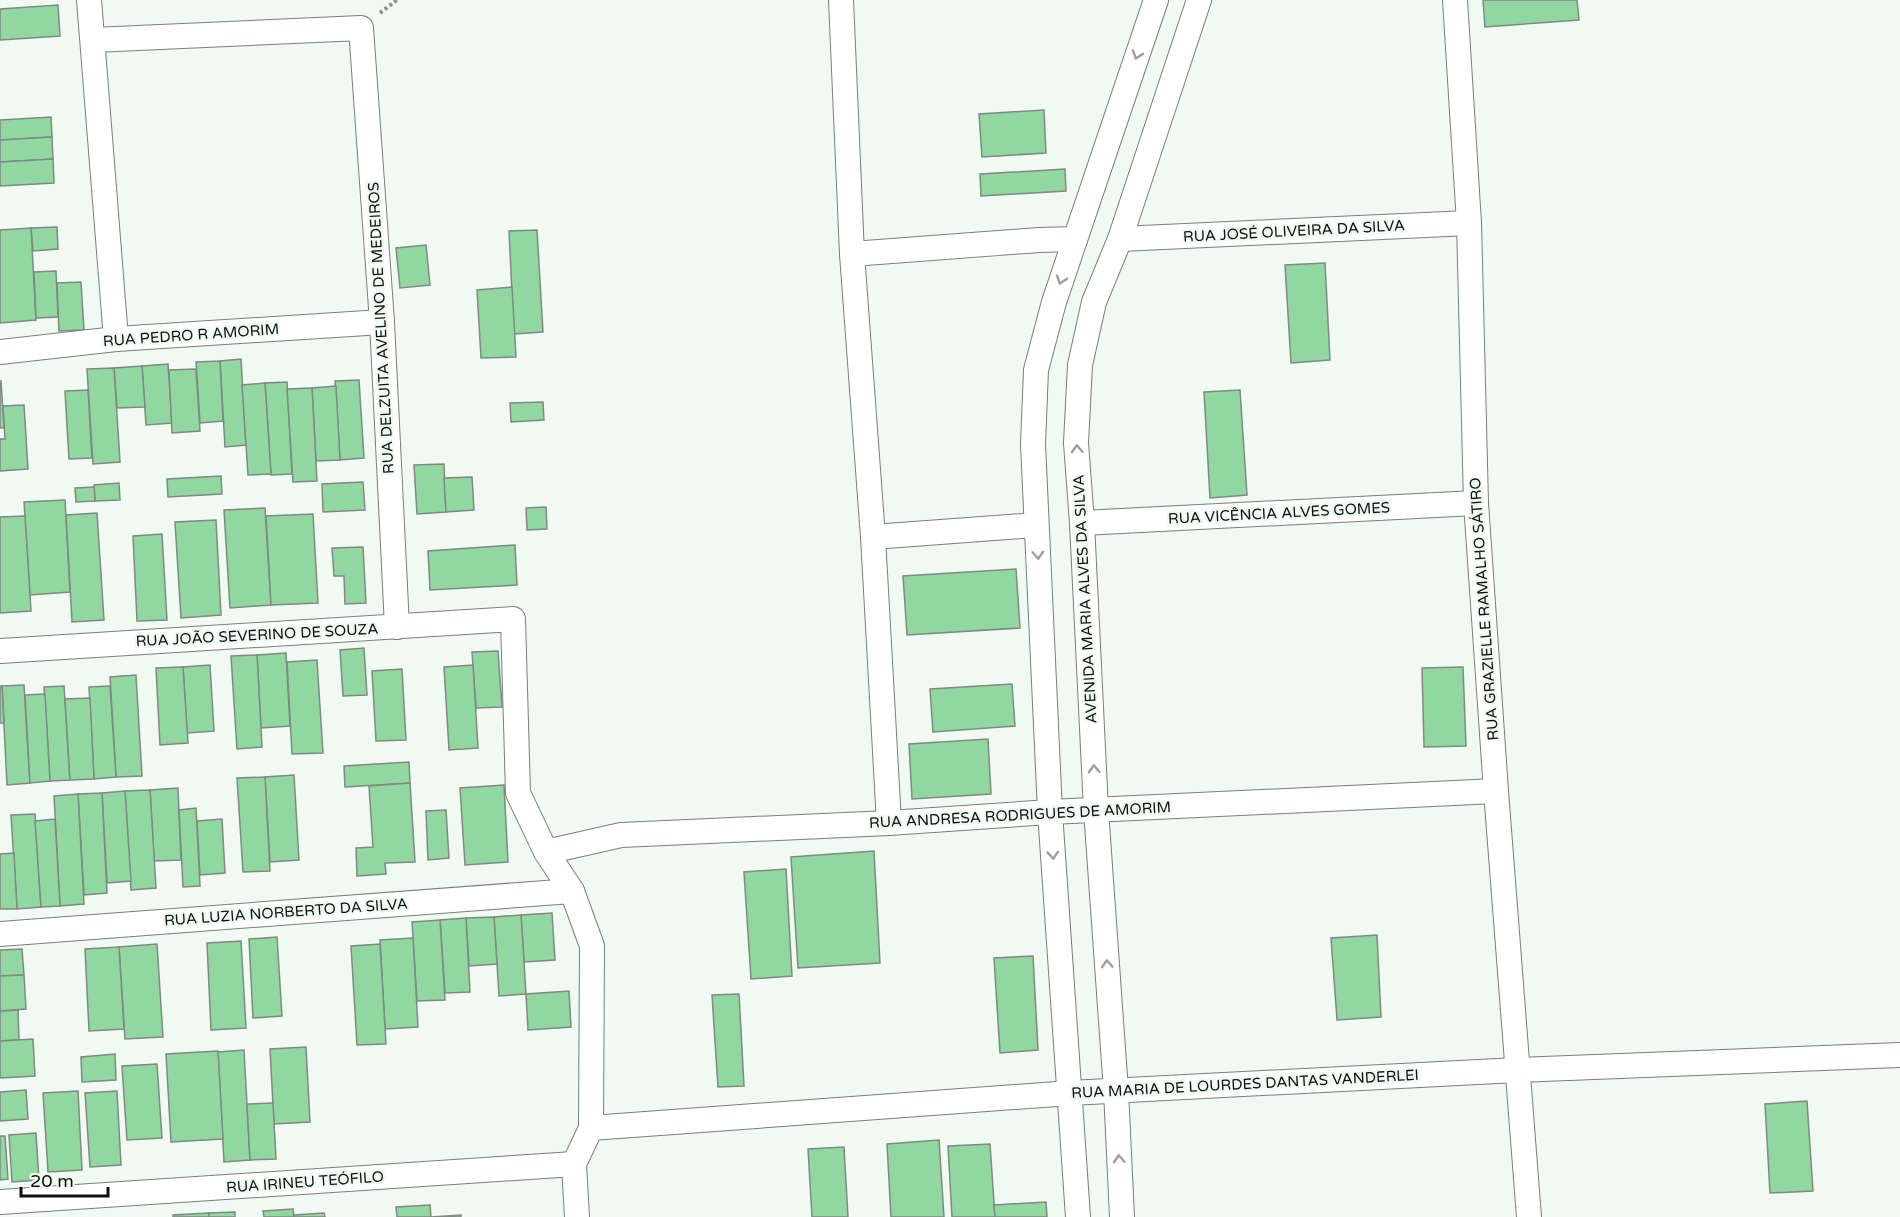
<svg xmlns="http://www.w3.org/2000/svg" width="1900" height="1217" font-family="'Varela Round',sans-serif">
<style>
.building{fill:#90d7a1;stroke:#818983;stroke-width:1.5}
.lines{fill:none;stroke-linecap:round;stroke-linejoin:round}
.minor-casing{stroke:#787f79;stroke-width:26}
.path{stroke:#8c928e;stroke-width:4;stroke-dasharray:3 3;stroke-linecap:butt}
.minor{stroke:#fff;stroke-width:24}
.oneway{stroke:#9e9f9f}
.labels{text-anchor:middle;stroke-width:5;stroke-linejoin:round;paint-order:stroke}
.street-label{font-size:15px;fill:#0d100e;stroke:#f0f9f2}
</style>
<rect width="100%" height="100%" fill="#f0f9f2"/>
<!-- building -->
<g class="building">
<polygon points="1483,0 1577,0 1579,20 1485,27"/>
<polygon points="58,5 60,36 0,40 0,9"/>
<polygon points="1044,110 1046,153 982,157 979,114"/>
<polygon points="51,117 52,137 0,140 0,120"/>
<polygon points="52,137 53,159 0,162 0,140"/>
<polygon points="53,159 54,183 0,186 0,162"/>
<polygon points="1065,169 1066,191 981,196 980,174"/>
<polygon points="57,227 58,249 33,251 31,228"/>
<polygon points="31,228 36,320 0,323 0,230"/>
<polygon points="537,230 543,332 514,334 509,231"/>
<polygon points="426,245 430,285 400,288 396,248"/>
<polygon points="1325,263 1330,360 1291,363 1285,265"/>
<polygon points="56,271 58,317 36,318 34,272"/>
<polygon points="81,282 84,330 59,331 57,283"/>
<polygon points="512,287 516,357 481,358 477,290"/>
<polygon points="241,359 246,445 225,447 220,361"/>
<polygon points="220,361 223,421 200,423 196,362"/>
<polygon points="168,364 172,423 146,425 142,366"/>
<polygon points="142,366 145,407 117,408 114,368"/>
<polygon points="114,368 120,462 93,464 87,369"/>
<polygon points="196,369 200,431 172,433 169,370"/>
<polygon points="359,380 364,458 340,460 335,381"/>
<polygon points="0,381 1,381 4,428 0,428"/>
<polygon points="287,382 292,474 271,475 265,383"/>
<polygon points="265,383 271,474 248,475 242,385"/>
<polygon points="336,386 340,460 316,461 312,388"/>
<polygon points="312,388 317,481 293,482 287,389"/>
<polygon points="88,390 92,458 69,459 65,391"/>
<polygon points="1240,390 1247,495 1210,498 1204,392"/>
<polygon points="543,402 544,420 511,422 510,403"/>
<polygon points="24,405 28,469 0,471 0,439 5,439 3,406"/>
<polygon points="444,464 446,512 417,514 414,465"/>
<polygon points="221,476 222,494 168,497 167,479"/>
<polygon points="472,477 474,510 446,512 444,478"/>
<polygon points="363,482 365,510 323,512 322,484"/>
<polygon points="119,483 120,500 95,501 94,485"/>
<polygon points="94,487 95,501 76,502 75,488"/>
<polygon points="65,500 70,592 30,595 24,502"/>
<polygon points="546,507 547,529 527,530 526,508"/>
<polygon points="265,508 271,605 230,608 224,510"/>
<polygon points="97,513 104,620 72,622 66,515"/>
<polygon points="313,514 318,603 271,605 266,516"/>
<polygon points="25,516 31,611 0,613 0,517"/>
<polygon points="216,520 221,615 181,618 175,522"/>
<polygon points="162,534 167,620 137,621 133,536"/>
<polygon points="515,545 517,585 430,590 428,551"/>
<polygon points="363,547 366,603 345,604 344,576 334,576 332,548"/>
<polygon points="1016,569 1020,628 907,635 903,576"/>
<polygon points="364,648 367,695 343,696 340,650"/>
<polygon points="498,651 502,707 476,708 472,652"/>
<polygon points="286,653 290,726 261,728 257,655"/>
<polygon points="257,655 262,747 237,749 231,656"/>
<polygon points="317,660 323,753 292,754 287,662"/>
<polygon points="210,665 214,731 187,733 183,667"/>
<polygon points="473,665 478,748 449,750 444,667"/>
<polygon points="183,667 188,743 160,745 156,668"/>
<polygon points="1463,667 1466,746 1424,747 1422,668"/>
<polygon points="402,669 406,740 376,741 372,671"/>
<polygon points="136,675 142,776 116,777 110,677"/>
<polygon points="1012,684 1015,726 933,732 930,689"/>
<polygon points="24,685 30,783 7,785 2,686"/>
<polygon points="0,686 2,686 4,723 0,723"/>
<polygon points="64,686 70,780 50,781 44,687"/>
<polygon points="110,686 116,777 94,779 89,687"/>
<polygon points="45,694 50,781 30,783 25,695"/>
<polygon points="90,698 94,779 70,780 65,699"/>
<polygon points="988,739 991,794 912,799 909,744"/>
<polygon points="409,762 410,783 345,787 344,766"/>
<polygon points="294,775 299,860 270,862 265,777"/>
<polygon points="265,777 270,871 243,872 237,778"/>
<polygon points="410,783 415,862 385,863 386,874 357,876 356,848 373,847 369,786"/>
<polygon points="504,785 508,862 465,865 460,788"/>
<polygon points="178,788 181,860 154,861 150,790"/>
<polygon points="150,790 156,888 131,890 125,791"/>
<polygon points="125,791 131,881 107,883 102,793"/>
<polygon points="102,793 107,893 84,895 78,794"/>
<polygon points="78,794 84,904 60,906 54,796"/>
<polygon points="196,808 200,886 183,887 179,810"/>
<polygon points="446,810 449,858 428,860 426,811"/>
<polygon points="35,814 41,907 17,909 11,815"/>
<polygon points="55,819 60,906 41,907 35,821"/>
<polygon points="222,819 225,873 200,875 197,821"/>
<polygon points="874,851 880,963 798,968 791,857"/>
<polygon points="14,853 17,909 0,909 0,854"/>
<polygon points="786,869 792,976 751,979 744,872"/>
<polygon points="552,913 555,960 524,962 521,915"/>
<polygon points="521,915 526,994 499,996 494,917"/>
<polygon points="494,917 497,964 469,966 466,918"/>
<polygon points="466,918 470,992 445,993 440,920"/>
<polygon points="440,920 445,1000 417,1001 412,922"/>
<polygon points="1377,935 1381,1017 1337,1020 1331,938"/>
<polygon points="277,937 282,1016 253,1018 249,939"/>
<polygon points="413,938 418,1027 385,1029 380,940"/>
<polygon points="241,941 246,1028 211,1030 207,943"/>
<polygon points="157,944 163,1037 125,1039 119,947"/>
<polygon points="380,944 386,1044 357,1045 351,946"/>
<polygon points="119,947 124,1029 89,1031 85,949"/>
<polygon points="22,949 24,975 0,976 0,950"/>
<polygon points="1033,956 1038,1050 1000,1053 994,958"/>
<polygon points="24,975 26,1009 0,1011 0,976"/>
<polygon points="569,991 571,1027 528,1030 526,994"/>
<polygon points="739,994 744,1086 718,1087 712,995"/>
<polygon points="18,1010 19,1040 0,1041 0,1011"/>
<polygon points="33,1039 35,1076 0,1078 0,1041"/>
<polygon points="306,1047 310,1122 274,1124 270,1049"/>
<polygon points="244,1050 250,1160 224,1162 218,1052"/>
<polygon points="218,1051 223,1139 171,1142 166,1054"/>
<polygon points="115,1054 116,1080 82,1082 81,1057"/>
<polygon points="157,1064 162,1138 127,1140 122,1066"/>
<polygon points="26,1090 28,1119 0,1121 0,1092"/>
<polygon points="78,1091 82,1170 48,1172 43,1093"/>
<polygon points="117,1091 121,1165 90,1167 85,1093"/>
<polygon points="1807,1101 1813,1191 1770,1193 1765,1104"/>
<polygon points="273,1103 276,1159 250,1160 247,1104"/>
<polygon points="36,1133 39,1180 12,1182 9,1135"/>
<polygon points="0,1136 5,1136 8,1179 0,1180"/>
<polygon points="939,1140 944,1217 891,1217 887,1144"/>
<polygon points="990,1144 995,1217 952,1217 948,1146"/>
<polygon points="844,1147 848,1217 812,1217 808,1149"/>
<polygon points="1046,1202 1047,1217 995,1217 994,1205"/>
<polygon points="430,1205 431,1217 397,1217 396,1207"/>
<polygon points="293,1209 294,1217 264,1217 263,1211"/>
<polygon points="235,1212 235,1217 209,1217 209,1213"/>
<polygon points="209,1213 209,1217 173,1217 173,1215"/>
<polygon points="324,1213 325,1217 294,1217 294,1215"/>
<polygon points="461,1215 461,1217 431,1217"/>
</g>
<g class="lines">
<!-- minor casing -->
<g class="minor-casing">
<g id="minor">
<polyline points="89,0 116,339"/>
<polyline points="841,0 852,254 873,537 889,823"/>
<polyline points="1455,0 1469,223 1476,503 1496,791 1529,1217"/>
<polyline points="93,40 361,28 382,322 397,627"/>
<polyline points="1120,239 1469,223"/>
<polyline points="852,254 1039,240 1075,239"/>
<polyline points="0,352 116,339 382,322"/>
<polyline points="1082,523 1476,503"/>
<polyline points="873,537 1036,525"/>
<polyline points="0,651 513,619 518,793 546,852 572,891 592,946 591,1128 574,1164 577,1217"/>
<polyline points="546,852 621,835 889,823 1050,812 1496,791"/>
<polyline points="0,934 572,891"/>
<polyline points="591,1128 1070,1093 1517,1070 1900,1055"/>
<polyline points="0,1202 574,1164"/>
<polyline points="1078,1217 1050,812 1033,444 1036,370 1054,302 1156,0"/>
<polyline points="1122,1217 1116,1091 1096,810 1082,523 1076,443 1080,365 1094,302 1120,239 1199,0"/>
</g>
</g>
<!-- path -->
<polyline class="path" points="380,13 397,0"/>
<!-- minor -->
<use href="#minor" class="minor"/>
</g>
<!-- one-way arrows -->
<defs><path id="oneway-chevron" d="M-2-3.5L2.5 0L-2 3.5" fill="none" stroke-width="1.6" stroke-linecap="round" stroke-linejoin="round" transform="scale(1.5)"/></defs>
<g class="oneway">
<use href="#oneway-chevron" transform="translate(1137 55) rotate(109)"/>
<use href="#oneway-chevron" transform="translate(1061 280) rotate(109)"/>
<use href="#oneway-chevron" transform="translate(1077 449) rotate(-93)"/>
<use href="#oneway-chevron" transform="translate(1038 555) rotate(87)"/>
<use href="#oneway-chevron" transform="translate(1094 769) rotate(-93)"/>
<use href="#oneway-chevron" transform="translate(1053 855) rotate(86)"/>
<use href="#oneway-chevron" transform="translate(1107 964) rotate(-94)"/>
<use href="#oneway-chevron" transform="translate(1119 1159) rotate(-93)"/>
</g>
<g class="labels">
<!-- street labels -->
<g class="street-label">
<text transform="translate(1294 231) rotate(-3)" y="5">RUA JOSÉ OLIVEIRA DA SILVA</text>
<text transform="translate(381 328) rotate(-93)" y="5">RUA DELZUITA AVELINO DE MEDEIROS</text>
<text transform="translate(191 335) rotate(-4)" y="5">RUA PEDRO R AMORIM</text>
<text transform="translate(1279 513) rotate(-3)" y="5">RUA VICÊNCIA ALVES GOMES</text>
<text transform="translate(1085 599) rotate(-93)" y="5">AVENIDA MARIA ALVES DA SILVA</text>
<text transform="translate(1484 609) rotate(-94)" y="5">RUA GRAZIELLE RAMALHO SÁTIRO</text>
<text transform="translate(257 635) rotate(-3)" y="5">RUA JOÃO SEVERINO DE SOUZA</text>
<text transform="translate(1020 815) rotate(-3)" y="5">RUA ANDRESA RODRIGUES DE AMORIM</text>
<text transform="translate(286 912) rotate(-4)" y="5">RUA LUZIA NORBERTO DA SILVA</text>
<text transform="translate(1245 1084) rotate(-3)" y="5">RUA MARIA DE LOURDES DANTAS VANDERLEI</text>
<text transform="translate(305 1182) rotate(-4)" y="5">RUA IRINEU TEÓFILO</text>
</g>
</g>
<!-- scale -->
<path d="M21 1187v9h87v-9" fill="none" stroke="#0d100e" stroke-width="3"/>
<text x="30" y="1187" font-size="18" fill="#0d100e" stroke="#f0f9f2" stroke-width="4.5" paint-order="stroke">20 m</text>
</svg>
